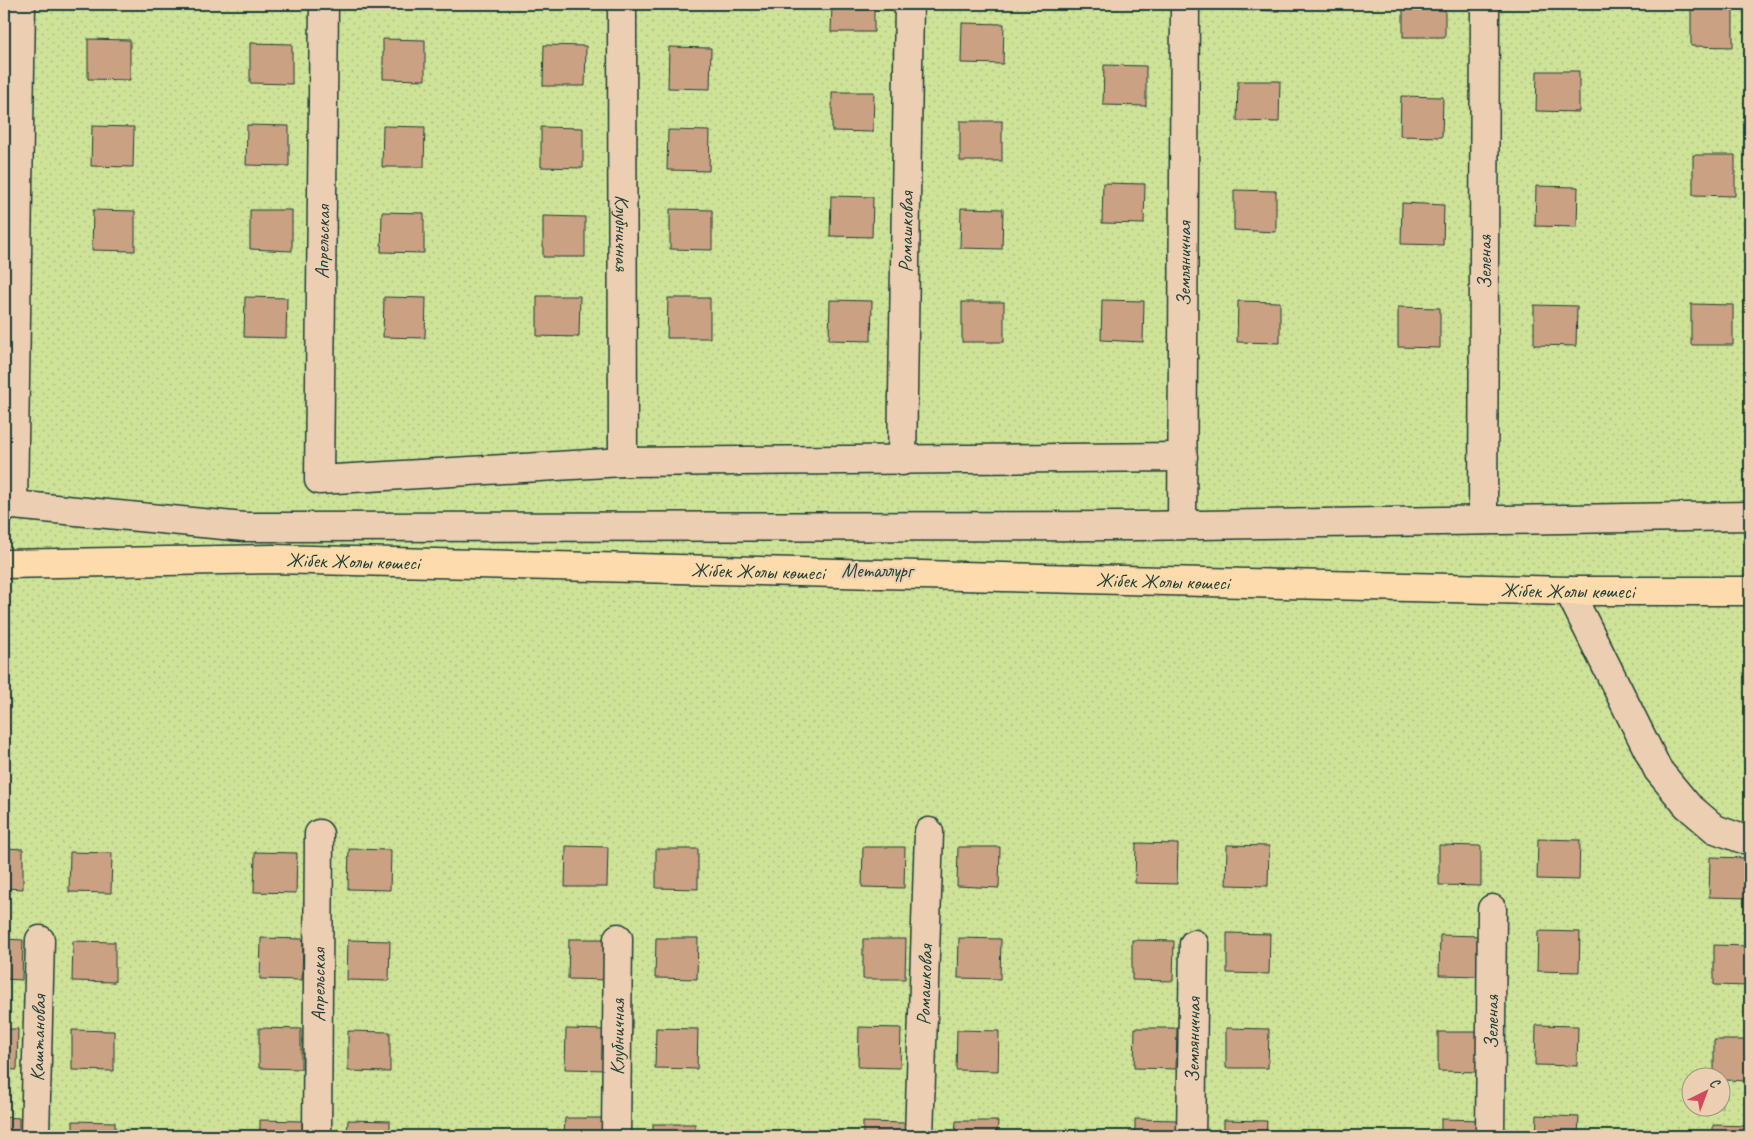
<svg xmlns="http://www.w3.org/2000/svg" width="1754" height="1140" font-family="Caveat,sans-serif">
<style>
.green{fill:url(#green-dots);stroke:#769066;fill-rule:evenodd}
.building{fill:#caa183;stroke:#1f3d34}
.lines{fill:none;stroke-linecap:round;stroke-linejoin:round}
.minor-casing{stroke:#1f3d34;stroke-width:31}
.highway-casing{stroke:#1f3d34;stroke-width:31}
.minor{stroke:#eccfb3;stroke-width:28}
.highway{stroke:#fddbac;stroke-width:28}
.labels{text-anchor:middle;stroke-width:4.5;stroke-linejoin:round;paint-order:stroke}
.street-label{font-size:20px;fill:#1f3d34;stroke:#eccfb3}
.park-label{font-size:20px;fill:#284539;stroke:#eccfb3}
</style>
<defs>
<pattern id="green-dots" width="8" height="8" patternUnits="userSpaceOnUse" patternTransform="scale(1.25)"><rect width="8" height="8" fill="#cee398"/><path d="M2 2h.1M6 6h.1" fill="none" stroke="#b0c484" stroke-width="1.8" stroke-linecap="round"/></pattern>
</defs>
<rect width="100%" height="100%" fill="#e8c8ab"/>
<filter id="ink" filterUnits="userSpaceOnUse"><feTurbulence type="fractalNoise" baseFrequency=".02" numOctaves="2"/><feDisplacementMap in="SourceGraphic" scale="10" xChannelSelector="R" yChannelSelector="G"/><feConvolveMatrix kernelMatrix="1 2 1 2 8 2 1 2 1" color-interpolation-filters="sRGB"/></filter>
<g filter="url(#ink)">
<!-- green -->
<path class="green" d="M4,4H1750V1136H4ZM1692,1078H1722V1108H1692Z"/>
<!-- building -->
<g class="building">
<polygon points="832,4 874,4 874,32 831,32"/>
<polygon points="1237,4 1279,4 1279,11 1237,10"/>
<rect x="1403" y="4" width="42" height="33"/>
<polygon points="1691,6 1733,7 1733,47 1691,46"/>
<polygon points="962,23 1004,24 1003,64 961,63"/>
<polygon points="88,39 130,40 130,80 88,79"/>
<polygon points="383,39 425,40 425,80 383,79"/>
<polygon points="250,43 292,44 292,84 250,83"/>
<polygon points="544,45 586,46 585,86 543,86"/>
<polygon points="669,47 711,48 710,89 668,88"/>
<polygon points="1104,65 1146,66 1146,106 1103,105"/>
<polygon points="1537,71 1579,71 1579,112 1536,111"/>
<polygon points="1238,81 1280,81 1279,122 1237,121"/>
<polygon points="832,92 874,92 873,132 832,131"/>
<polygon points="1401,96 1443,97 1442,137 1400,136"/>
<rect x="960" y="121" width="42" height="40"/>
<polygon points="247,125 289,126 289,166 246,165"/>
<polygon points="92,126 134,127 133,167 91,166"/>
<polygon points="383,126 425,127 424,167 382,167"/>
<polygon points="541,127 583,128 583,168 541,167"/>
<polygon points="668,130 710,131 709,171 667,170"/>
<polygon points="1693,155 1735,155 1735,196 1693,195"/>
<polygon points="1103,183 1145,184 1144,224 1102,223"/>
<polygon points="1536,186 1578,187 1577,227 1535,226"/>
<polygon points="1234,190 1276,191 1276,232 1234,230"/>
<polygon points="831,196 873,197 872,237 830,236"/>
<polygon points="1402,203 1444,205 1443,245 1401,244"/>
<polygon points="961,208 1003,209 1002,249 960,248"/>
<polygon points="670,209 712,210 712,250 670,249"/>
<polygon points="93,210 135,211 135,251 92,250"/>
<polygon points="250,210 292,210 292,251 250,249"/>
<polygon points="382,212 424,213 424,253 381,252"/>
<polygon points="543,216 585,217 585,257 543,257"/>
<polygon points="537,296 580,296 579,337 537,336"/>
<polygon points="245,297 287,298 286,338 244,337"/>
<polygon points="384,297 426,298 425,338 383,337"/>
<polygon points="668,298 710,298 710,338 667,338"/>
<polygon points="830,300 872,301 871,341 829,340"/>
<polygon points="1102,300 1144,301 1143,342 1101,340"/>
<polygon points="1238,301 1280,302 1280,343 1237,342"/>
<rect x="962" y="302" width="42" height="40"/>
<polygon points="1691,304 1733,305 1733,345 1691,345"/>
<polygon points="1534,305 1577,306 1576,346 1534,345"/>
<polygon points="1398,307 1440,308 1440,348 1398,347"/>
<polygon points="1538,839 1580,840 1579,880 1537,879"/>
<polygon points="1136,843 1178,844 1177,884 1135,883"/>
<polygon points="1227,845 1269,846 1268,886 1226,885"/>
<polygon points="1439,845 1481,846 1481,886 1439,885"/>
<polygon points="566,846 608,847 607,887 565,887"/>
<polygon points="863,847 905,847 904,888 862,887"/>
<polygon points="958,847 1000,847 999,888 957,886"/>
<polygon points="4,848 23,849 23,889 4,888"/>
<polygon points="349,849 391,850 390,890 348,889"/>
<polygon points="656,849 698,849 698,889 656,888"/>
<polygon points="70,852 112,853 111,893 69,892"/>
<polygon points="255,852 297,853 296,893 254,892"/>
<polygon points="1710,857 1750,858 1750,898 1709,897"/>
<polygon points="1538,931 1580,932 1579,972 1537,971"/>
<polygon points="1227,933 1270,934 1269,974 1227,973"/>
<polygon points="1440,935 1482,936 1481,976 1439,975"/>
<polygon points="261,938 303,939 302,980 260,979"/>
<polygon points="656,938 698,938 697,979 655,978"/>
<polygon points="959,938 1001,939 1000,979 958,978"/>
<polygon points="4,939 23,940 22,980 4,979"/>
<polygon points="569,939 611,939 610,980 568,979"/>
<polygon points="863,939 906,939 905,979 863,979"/>
<polygon points="348,940 390,941 389,981 347,980"/>
<polygon points="1132,940 1174,941 1173,981 1132,980"/>
<polygon points="73,941 115,942 115,982 72,981"/>
<polygon points="1714,945 1750,946 1750,986 1714,985"/>
<polygon points="1536,1025 1578,1026 1577,1066 1535,1065"/>
<polygon points="859,1027 901,1028 900,1068 858,1067"/>
<polygon points="259,1028 301,1029 301,1069 259,1068"/>
<polygon points="656,1028 698,1029 697,1069 655,1068"/>
<polygon points="1135,1028 1177,1028 1176,1069 1134,1068"/>
<polygon points="1226,1028 1269,1029 1268,1068 1226,1068"/>
<polygon points="4,1029 18,1029 17,1070 4,1069"/>
<polygon points="566,1029 608,1030 607,1070 565,1069"/>
<polygon points="72,1030 114,1031 114,1071 72,1070"/>
<polygon points="957,1030 999,1031 998,1071 956,1070"/>
<polygon points="348,1031 390,1032 390,1072 348,1071"/>
<polygon points="1438,1032 1480,1032 1480,1072 1438,1071"/>
<polygon points="1714,1040 1750,1040 1750,1081 1722,1080 1722,1078 1714,1078"/>
<polygon points="1537,1115 1579,1117 1578,1136 1536,1136"/>
<polygon points="4,1117 19,1118 19,1136 4,1136"/>
<polygon points="565,1118 607,1118 606,1136 564,1136"/>
<polygon points="1135,1119 1177,1120 1177,1136 1135,1136"/>
<polygon points="1441,1119 1483,1120 1483,1136 1441,1136"/>
<polygon points="260,1120 302,1121 302,1136 260,1136"/>
<polygon points="348,1120 390,1121 390,1136 347,1136"/>
<polygon points="1224,1120 1267,1121 1266,1136 1224,1136"/>
<polygon points="73,1121 115,1122 115,1136 73,1136"/>
<polygon points="956,1121 998,1121 997,1136 955,1136"/>
<polygon points="863,1122 905,1123 905,1136 863,1136"/>
<rect x="653" y="1124" width="42" height="12"/>
<polygon points="1713,1125 1750,1126 1750,1136 1713,1136"/>
</g>
<g class="lines">
<!-- minor casing -->
<g class="minor-casing">
<g id="minor">
<polyline points="324,4 319,480 623,462 1183,457"/>
<path id="s1" d="M622,4L623,462"/>
<path id="s2" d="M902,461L909,4"/>
<polyline points="4,501 13,505 244,527 1138,526 1750,516"/>
<polyline points="13,505 21,4"/>
<path id="s3" d="M1483,520L1485,4"/>
<path id="s4" d="M1182,525L1185,4"/>
<polyline points="1569,591 1658,770 1687,805 1715,829 1743,839 1750,839"/>
<path id="s5" d="M35,1136L40,940"/>
<path id="s6" d="M317,1136L319,834"/>
<path id="s7" d="M616,1136L618,938"/>
<path id="s8" d="M919,1136L929,832"/>
<path id="s9" d="M1191,1136L1194,944"/>
<path id="s10" d="M1490,1136L1492,909"/>
</g>
</g>
<!-- highway casing -->
<g class="highway-casing">
<g id="highway">
<path id="s11" d="M4,564L272,559L1569,591H1750"/>
</g>
</g>
<!-- minor -->
<use href="#minor" class="minor"/>
<!-- highway -->
<use href="#highway" class="highway"/>
</g>
</g>
<g class="labels">
<!-- street labels -->
<g class="street-label">
<text dy="7" stroke="none"><textPath href="#s2" startOffset="229">Ромашковая</textPath></text>
<text dy="7" stroke="none"><textPath href="#s1" startOffset="229">Клубничная</textPath></text>
<text transform="translate(322 242) rotate(-89)" y="7">Апрельская</text>
<text dy="7" stroke="none"><textPath href="#s3" startOffset="258">Зеленая</textPath></text>
<text dy="7" stroke="none"><textPath href="#s4" startOffset="261">Земляничная</textPath></text>
<text dy="7" stroke="none"><textPath href="#s11" startOffset="349">Жібек Жолы көшесі</textPath></text>
<text dy="7" stroke="none"><textPath href="#s11" startOffset="754">Жібек Жолы көшесі</textPath></text>
<text dy="7" stroke="none"><textPath href="#s11" startOffset="1159">Жібек Жолы көшесі</textPath></text>
<text dy="7" stroke="none"><textPath href="#s11" startOffset="1564">Жібек Жолы көшесі</textPath></text>
<text dy="7" stroke="none"><textPath href="#s8" startOffset="151">Ромашковая</textPath></text>
<text dy="7" stroke="none"><textPath href="#s6" startOffset="151">Апрельская</textPath></text>
<text dy="7" stroke="none"><textPath href="#s10" startOffset="114">Зеленая</textPath></text>
<text dy="7" stroke="none"><textPath href="#s7" startOffset="99">Клубничная</textPath></text>
<text dy="7" stroke="none"><textPath href="#s5" startOffset="98">Каштановая</textPath></text>
<text dy="7" stroke="none"><textPath href="#s9" startOffset="96">Земляничная</textPath></text>
</g>
<!-- park labels -->
<g class="park-label">
<text x="877" y="577">Металлург</text>
</g>
</g>
<!-- margin -->
<rect width="1754" height="1140" fill="none" stroke="#eccfb3" stroke-width="20"/>
<rect x="10" y="10" width="1734" height="1120" fill="none" stroke="#1f3d34" stroke-width="2" filter="url(#ink)"/>
<!-- north arrow -->
<g transform="translate(1706 1092) rotate(42)"><circle r="24" fill="#eccfb3" stroke="#9a9580"/>
<path d="M0-4L9 19L0 12L-9 19Z" fill="#d1495b"/>
<text y="-8" font-size="14" font-weight="bold" text-anchor="middle" fill="#1f3d34">С</text>
</g>
</svg>
